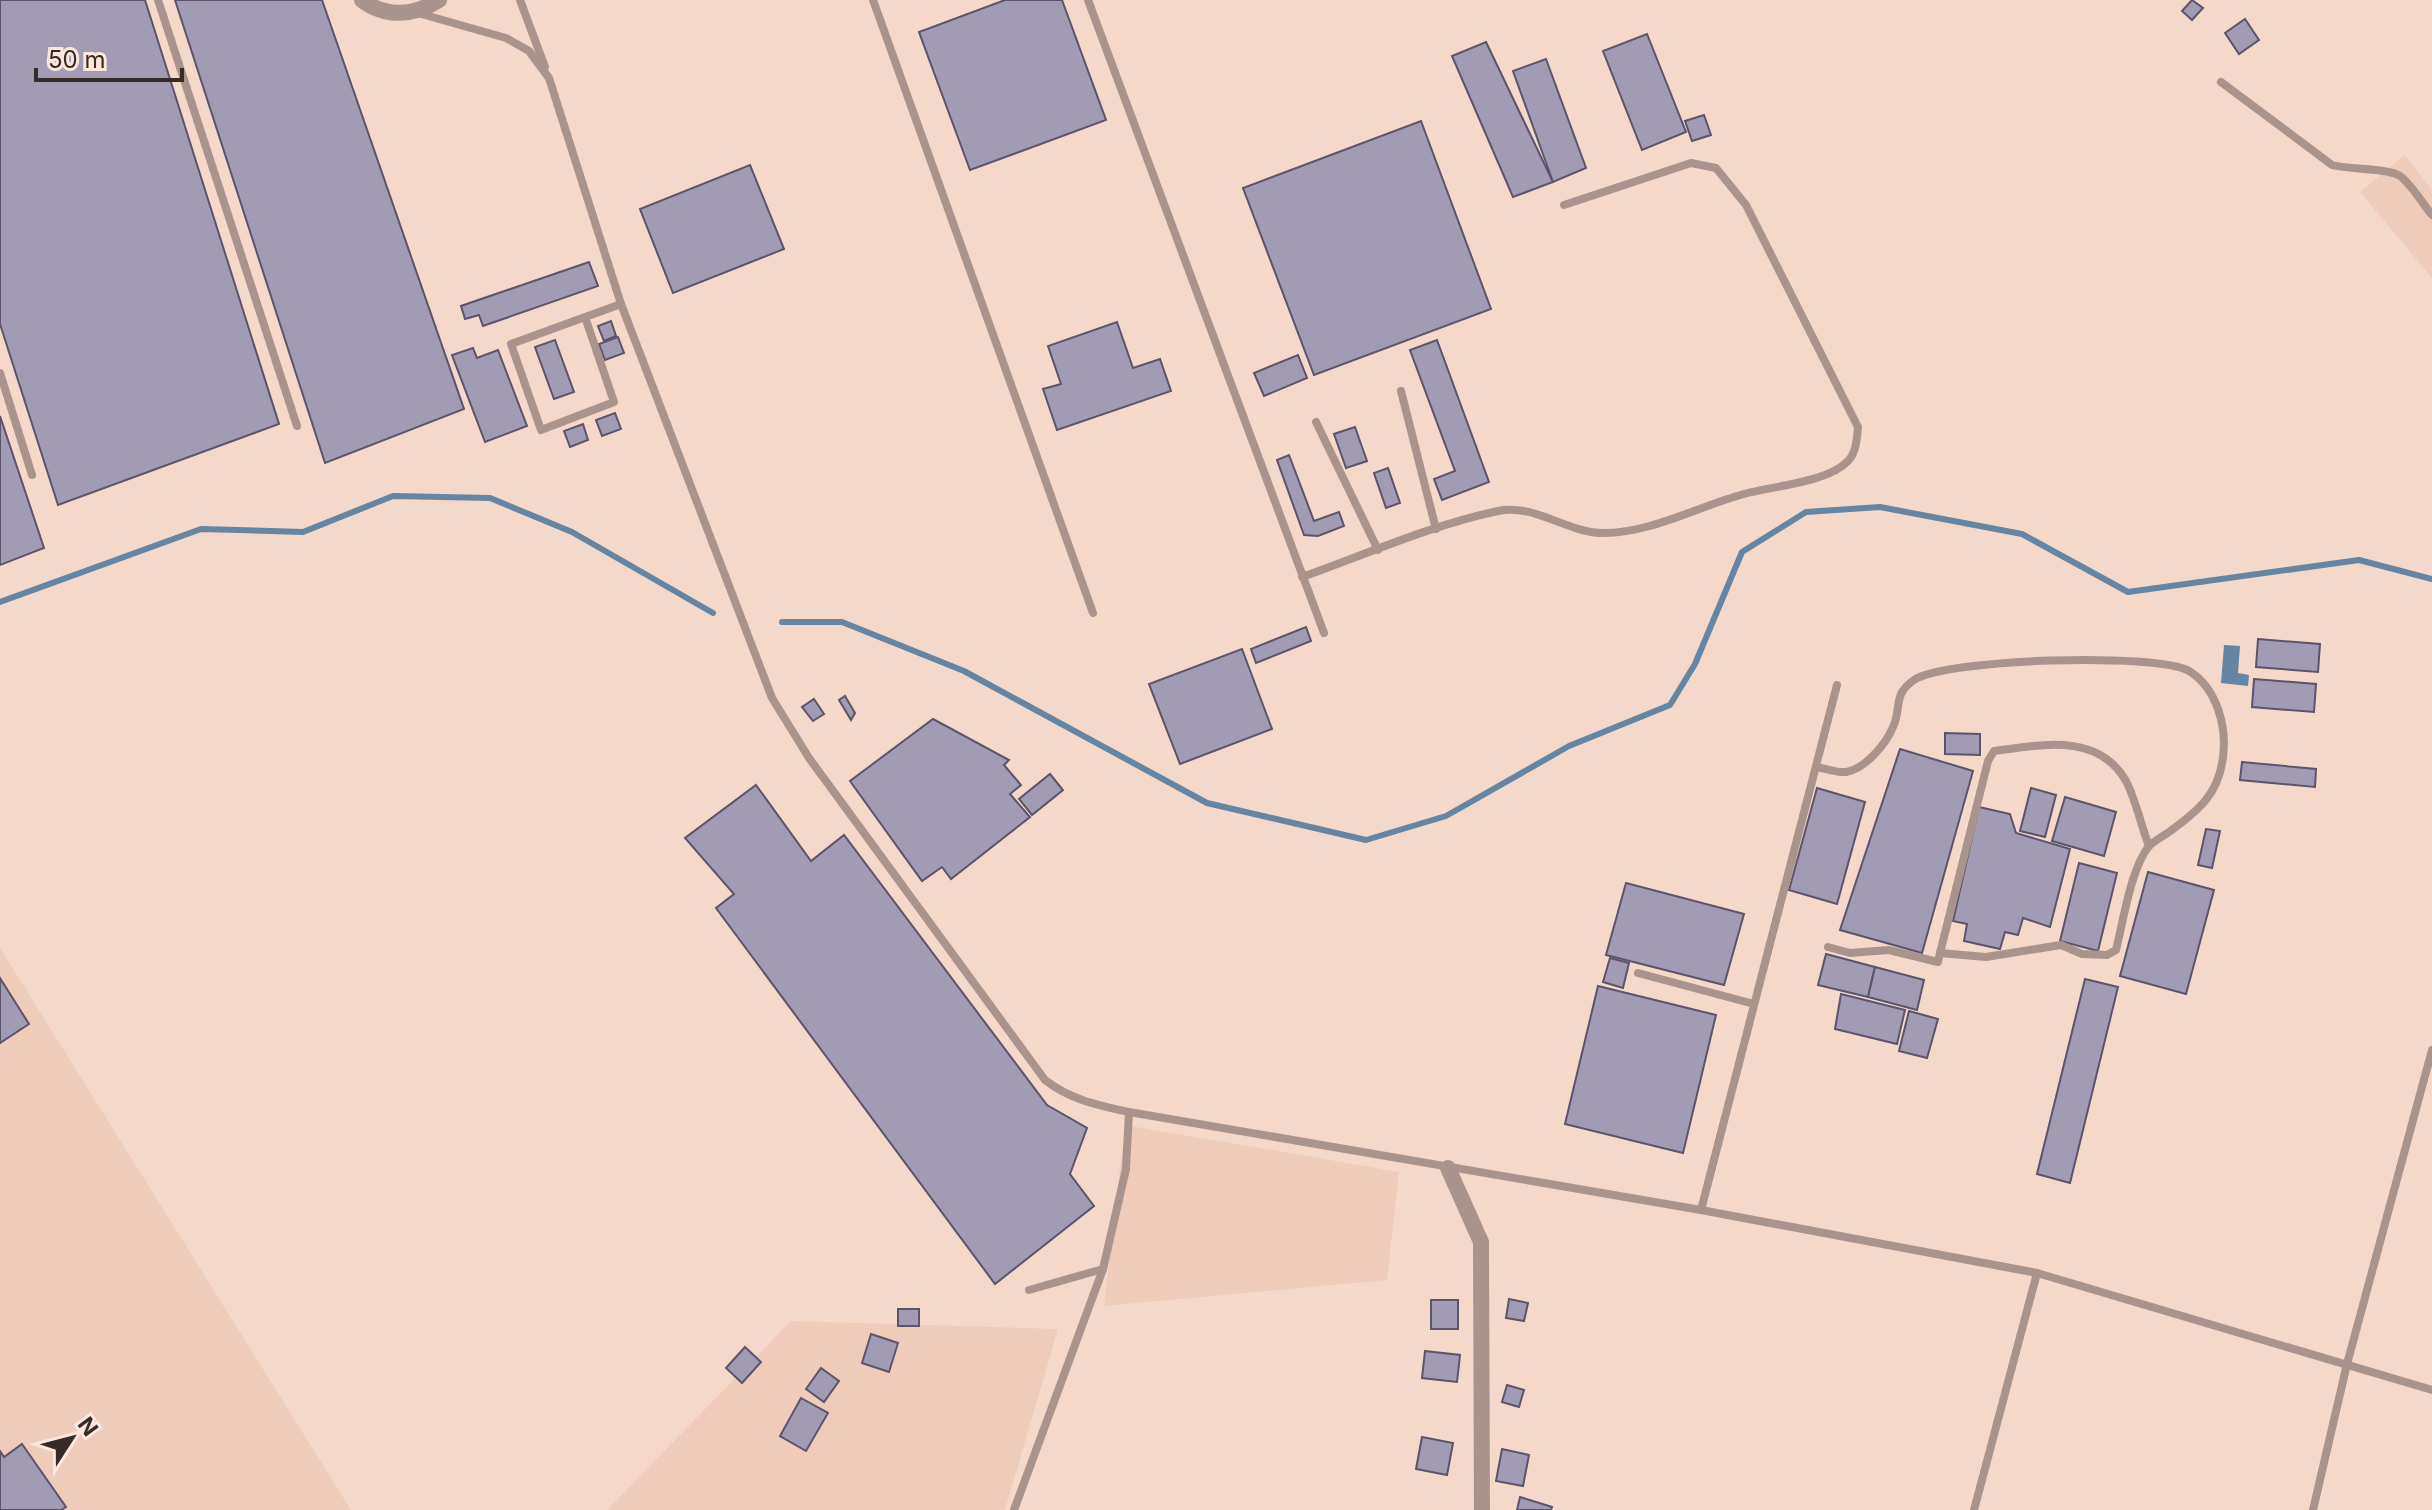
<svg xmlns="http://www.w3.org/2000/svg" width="2432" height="1510" font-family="Inter,sans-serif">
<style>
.built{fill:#efccba}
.water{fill:#6485a3}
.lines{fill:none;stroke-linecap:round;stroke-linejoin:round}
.stream{stroke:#6485a3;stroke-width:6}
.building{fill:#a29bb4;stroke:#5b546b;stroke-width:2}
.lane{stroke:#a8948c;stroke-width:8}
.street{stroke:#a8948c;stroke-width:16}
</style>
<rect width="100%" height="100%" fill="#f4d8ca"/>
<!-- built -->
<g class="built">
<polygon points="2405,155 2432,190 2432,278 2360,192"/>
<polygon points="0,948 351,1510 0,1510"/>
<polygon points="1125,1125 1399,1172 1387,1280 1104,1306"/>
<polygon points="791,1321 1058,1329 1005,1510 607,1510"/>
</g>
<!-- water -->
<polygon class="water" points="2224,645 2240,646 2238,673 2249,675 2248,686 2221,683"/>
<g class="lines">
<!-- stream -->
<g class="stream">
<polyline points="0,602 201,529 303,532 393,496 490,498 572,532 713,613"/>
<polyline points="782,622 842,622 964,671 1207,803 1366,840 1446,816 1569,746 1670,705 1695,664 1742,552 1806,512 1880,507 2022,534 2128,592 2359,560 2432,579"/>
</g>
</g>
<!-- building -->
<g class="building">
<polygon points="0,0 145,0 279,424 58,505 0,324"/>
<polygon points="175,0 322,0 464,409 325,463"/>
<polygon points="1005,0 1062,0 1106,120 970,170 919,32"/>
<polygon points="2192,0 2203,8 2192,20 2182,11"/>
<polygon points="2245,19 2259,40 2239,54 2225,33"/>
<polygon points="1647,34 1686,132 1642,150 1603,51"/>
<polygon points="1486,42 1553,182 1513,197 1452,56"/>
<polygon points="1546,59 1586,168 1553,182 1513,71"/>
<polygon points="1704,115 1711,135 1692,141 1685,121"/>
<polygon points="1421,121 1491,309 1314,375 1243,188"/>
<polygon points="750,165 784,249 673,293 640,209"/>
<polygon points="589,262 598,286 483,326 479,315 465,319 461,306"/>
<polygon points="611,321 616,336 604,341 598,326"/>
<polygon points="1117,322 1133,368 1160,359 1171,391 1057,430 1043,389 1061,384 1048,346"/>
<polygon points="618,337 624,353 605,360 599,344"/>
<polygon points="555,340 574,392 554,399 535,347"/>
<polygon points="1437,340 1489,482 1442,500 1434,479 1455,471 1410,350"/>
<polygon points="473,348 477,358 498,350 527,426 485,442 452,355"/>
<polygon points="1298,355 1307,378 1264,396 1254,373"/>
<polygon points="615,413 621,429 602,436 596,420"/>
<polygon points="0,416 44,548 0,565"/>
<polygon points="583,424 588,440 570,447 564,431"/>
<polygon points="1355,427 1367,461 1346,468 1334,434"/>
<polygon points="1289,455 1314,521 1339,512 1344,526 1318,536 1304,535 1277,460"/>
<polygon points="1388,468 1400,503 1386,508 1374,473"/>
<polygon points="1306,627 1311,641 1256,663 1251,649"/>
<polygon points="2258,639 2320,644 2318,672 2256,667"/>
<polygon points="1242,649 1272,729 1180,764 1149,684"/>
<polygon points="2254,679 2316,684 2314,712 2252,707"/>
<polygon points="845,696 855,713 851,720 839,700"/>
<polygon points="814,699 824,714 813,721 802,707"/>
<polygon points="933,719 1009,760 1004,765 1021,785 1010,794 1030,817 951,879 942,867 922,881 850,781"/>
<polygon points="1945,733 1980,734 1980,755 1945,754"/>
<polygon points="1900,749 1973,771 1922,953 1840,930"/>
<polygon points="2242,762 2316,769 2315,787 2240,780"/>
<polygon points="1050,774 1063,790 1032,815 1019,799"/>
<polygon points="756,785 811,861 844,835 1047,1105 1087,1128 1070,1174 1094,1206 995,1284 716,908 734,894 685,838"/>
<polygon points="1817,788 1865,802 1837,904 1789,890"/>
<polygon points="2031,788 2056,795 2045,837 2020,831"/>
<polygon points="2065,797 2116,812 2104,856 2052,841"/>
<polygon points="1979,807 2010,814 2016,833 2070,849 2050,927 2023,918 2018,935 2005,932 2000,949 1964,941 1967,924 1953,921"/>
<polygon points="2206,829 2220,831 2212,868 2198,865"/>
<polygon points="2079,863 2117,873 2098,951 2060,941"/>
<polygon points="2148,872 2214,890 2186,994 2120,976"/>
<polygon points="1626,883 1744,914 1724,985 1606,955"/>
<polygon points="1826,954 1875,967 1868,997 1818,985"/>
<polygon points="1610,958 1629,963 1623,988 1603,982"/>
<polygon points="1875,967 1924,980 1917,1010 1868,997"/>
<polygon points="0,978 29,1024 0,1043"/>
<polygon points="2085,979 2118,987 2070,1183 2037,1174"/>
<polygon points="1598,986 1716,1015 1683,1153 1565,1124"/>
<polygon points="1841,994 1905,1010 1897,1044 1835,1029"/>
<polygon points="1909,1011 1938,1019 1927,1058 1899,1051"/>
<polygon points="1509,1299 1528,1303 1524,1321 1506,1318"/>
<rect x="1431" y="1300" width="27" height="29"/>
<rect x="898" y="1309" width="21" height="17"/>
<polygon points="871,1334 898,1343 889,1372 862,1363"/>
<polygon points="745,1347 761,1362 742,1383 726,1368"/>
<polygon points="1425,1351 1460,1355 1457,1382 1422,1378"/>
<polygon points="821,1368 839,1381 824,1402 806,1389"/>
<polygon points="1507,1385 1524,1390 1519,1407 1502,1402"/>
<polygon points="801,1398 828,1413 806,1451 780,1436"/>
<polygon points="1422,1437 1453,1443 1447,1475 1416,1469"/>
<polygon points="22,1444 66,1507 61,1510 0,1510 0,1451 4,1457"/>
<polygon points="1502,1449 1529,1455 1523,1486 1496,1481"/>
<polygon points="1520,1497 1552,1507 1551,1510 1517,1510"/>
</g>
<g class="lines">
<!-- lane -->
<g class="lane">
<polyline points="158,0 297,426"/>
<polyline points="520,0 545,67"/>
<polyline points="873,0 1093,613"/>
<polyline points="1088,0 1324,633"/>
<path d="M418,13L506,38L529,51L549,78L621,304L772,698L809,758L1045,1080C1071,1100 1097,1105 1129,1112L1701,1210L2037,1273L2432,1390"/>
<path d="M2221,82L2332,165C2350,170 2389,168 2400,176C2412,185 2422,203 2432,215"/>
<polyline points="585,317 614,402 541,430 511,344 621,304"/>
<polyline points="0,373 32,475"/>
<polyline points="1401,391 1436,529"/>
<polyline points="1316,422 1378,550"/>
<path d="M1302,577C1367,554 1431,525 1498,511C1534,503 1567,533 1604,533C1651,533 1699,506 1744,494C1772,486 1827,483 1848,461C1856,453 1857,439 1858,427L1746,205L1716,168L1691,163L1564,205"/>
<path d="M1816,767C1824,768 1837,773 1846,772C1865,769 1886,744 1893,727C1902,708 1892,695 1914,680C1944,659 2157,652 2189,671C2217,688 2227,727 2223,757C2219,794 2198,811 2169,832C2163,836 2154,841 2149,846C2131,868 2123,922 2116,950L2107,955L2082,954L2061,945L1986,957L1940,953L1938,962L1889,950L1850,953L1828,947"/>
<path d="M1940,953L1988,761L1994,751C2041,745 2098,732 2126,781C2136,800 2141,826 2149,846"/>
<polyline points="1638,973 1754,1004"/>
<polyline points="1701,1210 1837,685"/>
<polyline points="1029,1290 1103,1269"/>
<polyline points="1014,1510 1103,1269 1126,1169 1129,1112"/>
<polyline points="1974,1510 2037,1273"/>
<polyline points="2313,1510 2347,1364 2432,1050"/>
</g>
<!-- street -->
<g class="street">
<path d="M362,0C386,18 414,16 439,0"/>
<polyline points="1448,1168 1481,1242 1482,1510"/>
</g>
</g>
<!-- north arrow -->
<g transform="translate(72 1438) rotate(54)" stroke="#fde6db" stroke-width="6" paint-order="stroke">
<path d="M0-6L14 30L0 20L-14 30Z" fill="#362b26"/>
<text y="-12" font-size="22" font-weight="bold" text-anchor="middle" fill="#362b26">N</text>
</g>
<!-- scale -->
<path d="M36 68v12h146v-12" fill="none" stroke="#362b26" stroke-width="4"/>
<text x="48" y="68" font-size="24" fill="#362b26" stroke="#fde6db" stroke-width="6" paint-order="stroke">50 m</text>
</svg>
